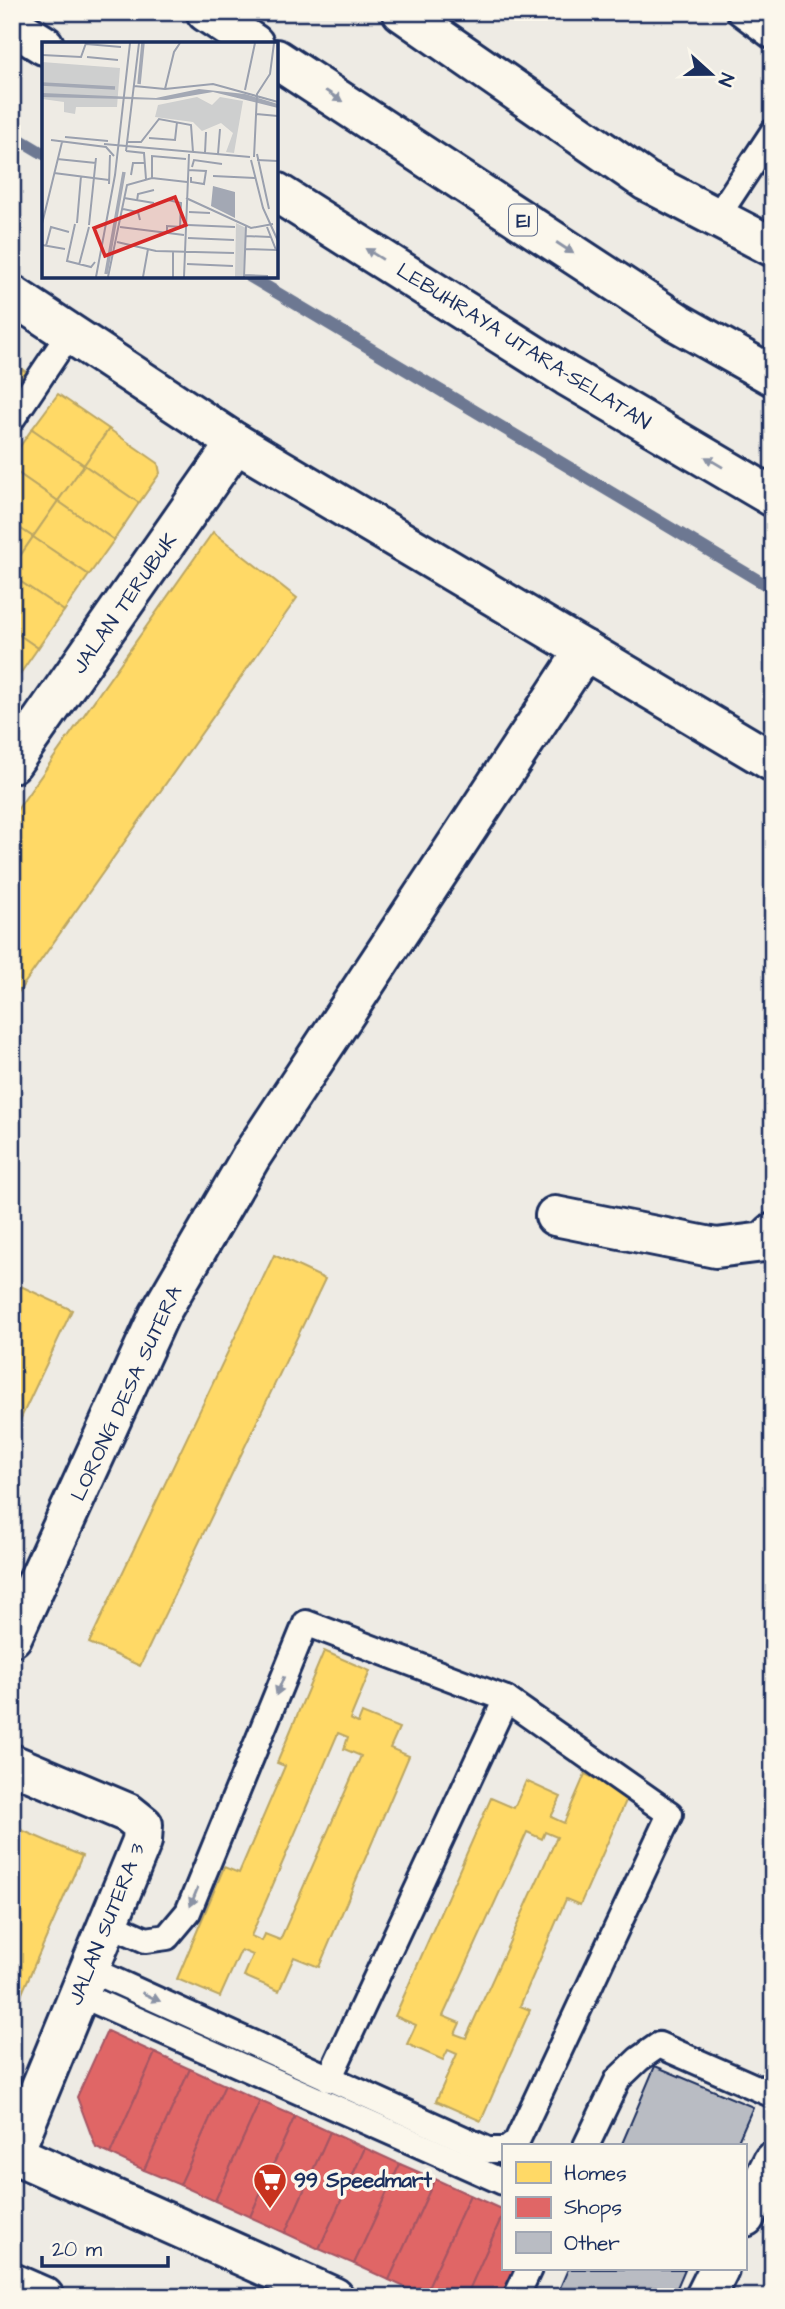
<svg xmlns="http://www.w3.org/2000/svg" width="785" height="2309" font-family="'Architects Daughter',sans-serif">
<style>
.homes{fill:#ffd966;stroke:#bba664;stroke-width:2;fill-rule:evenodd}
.shops{fill:#e06666;stroke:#a55664;stroke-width:2}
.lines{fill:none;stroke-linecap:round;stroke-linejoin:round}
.stream{stroke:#6d7892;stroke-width:12}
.building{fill:#b9bcc3;stroke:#1b2f5e;stroke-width:2}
.service-casing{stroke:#1b2f5e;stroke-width:30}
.minor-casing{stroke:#1b2f5e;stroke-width:44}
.motorway-casing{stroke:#1b2f5e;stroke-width:44}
.service{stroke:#fbf7ec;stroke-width:24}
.minor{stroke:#fbf7ec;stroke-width:38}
.motorway{stroke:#fbf7ec;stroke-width:38}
.oneway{fill:#8b93a5}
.labels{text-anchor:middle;stroke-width:7;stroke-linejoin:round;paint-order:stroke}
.shield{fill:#fbf7ec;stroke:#5e6b89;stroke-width:2}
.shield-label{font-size:19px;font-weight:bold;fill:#1b2f5e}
.street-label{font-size:21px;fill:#1b2f5e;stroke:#fbf7ec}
.poi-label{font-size:21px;font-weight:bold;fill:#1b2f5e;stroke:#fbf7ec;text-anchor:start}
.inset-river{fill:none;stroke:#a3a8b4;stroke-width:3.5}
.inset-road{fill:none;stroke:#9aa0ae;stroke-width:2}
.view{fill:#d62828;fill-opacity:0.15;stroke:#d62828;stroke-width:3.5}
.inset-edge{fill:none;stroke:#1b2f5e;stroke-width:3.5}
</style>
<rect width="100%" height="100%" fill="#eeebe4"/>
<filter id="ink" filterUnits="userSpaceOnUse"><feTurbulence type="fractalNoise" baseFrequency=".0143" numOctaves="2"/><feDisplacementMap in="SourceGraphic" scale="14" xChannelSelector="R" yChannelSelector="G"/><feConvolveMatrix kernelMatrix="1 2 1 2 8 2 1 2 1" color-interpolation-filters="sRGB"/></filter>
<g filter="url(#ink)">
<!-- homes -->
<g class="homes">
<polygon points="12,362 26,372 12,392"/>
<polygon points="58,394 109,429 84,465 32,429"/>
<polygon points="32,429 84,465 58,501 12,469 12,458"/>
<polygon points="109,429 158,463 160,473 139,503 84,465"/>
<polygon points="84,465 139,503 114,540 58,501"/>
<polygon points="12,469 58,501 33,537 12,523"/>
<polygon points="58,501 114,540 89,575 33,537"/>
<polygon points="12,523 33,537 12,568"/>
<polygon points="213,532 297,598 12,1001 12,817"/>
<polygon points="33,537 89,575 64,611 12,576 12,568"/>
<polygon points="12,576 64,611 38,648 12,630"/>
<polygon points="12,630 38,648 13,684 12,683"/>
<polygon points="274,1255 325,1279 140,1666 89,1643"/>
<polygon points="12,1282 72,1310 12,1437"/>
<path d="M324,1651L370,1671L350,1719L358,1723L362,1713L399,1728L390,1748L409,1756L319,1967L294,1957L279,1991L244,1976L253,1955L241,1950L220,1997L177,1979L224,1867L239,1873L285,1766L277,1763ZM338,1733L348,1737L344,1749L361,1756L280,1940L265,1934L262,1941L251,1936Z"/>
<path d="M585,1774L629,1794L580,1905L566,1899L520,2006L530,2010L481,2121L436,2101L457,2054L448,2050L443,2060L407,2044L416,2025L395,2016L491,1798L514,1808L526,1781L561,1797L551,1817L564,1823ZM527,1832L542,1839L545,1832L557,1837L466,2038L455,2034L460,2023L443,2016Z"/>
<polygon points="12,1826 82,1856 12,2016"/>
</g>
<!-- shops -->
<g class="shops">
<polygon points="107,2031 155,2053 110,2154 96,2148 77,2097"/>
<polygon points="155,2053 190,2069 144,2170 110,2154"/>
<polygon points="190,2069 225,2085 180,2185 144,2170"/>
<polygon points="225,2085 260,2101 215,2201 180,2185"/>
<polygon points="260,2101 295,2116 250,2217 215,2201"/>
<polygon points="295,2116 330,2132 285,2233 250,2217"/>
<polygon points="330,2132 365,2148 319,2249 285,2233"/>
<polygon points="365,2148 400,2164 354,2264 319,2249"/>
<polygon points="400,2164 435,2179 389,2280 354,2264"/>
<polygon points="435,2179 470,2195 424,2296 389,2280"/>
<polygon points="470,2195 503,2210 503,2214 466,2297 427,2297 424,2296"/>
<polygon points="503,2214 503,2269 520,2269 508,2297 466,2297"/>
</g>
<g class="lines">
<!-- stream -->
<g class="stream">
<polyline points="12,135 44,154"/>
<polyline points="249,276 773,589"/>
</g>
</g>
<!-- building -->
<g class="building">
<polygon points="655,2066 753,2107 736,2146 621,2146"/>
<polygon points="568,2269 685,2269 673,2297 556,2297"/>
</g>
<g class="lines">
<!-- service casing -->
<g class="service-casing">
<g id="service">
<polyline points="739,12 771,36"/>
<polyline points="717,217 773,132"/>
<polyline points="12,419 69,334"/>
<polyline points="108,1923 146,1940 167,1937 188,1912 306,1623 506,1699 670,1814 516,2143 511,2146"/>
<polyline points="89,1969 488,2150 503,2150"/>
<polyline points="79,1994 503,2182"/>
<polyline points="329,2079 506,1699"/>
<polyline points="586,2146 618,2079 639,2059 659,2045 773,2095"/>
<polyline points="516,2297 529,2269"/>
</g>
</g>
<!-- minor casing -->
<g class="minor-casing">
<g id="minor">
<polyline points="402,12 646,181 773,247"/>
<polyline points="12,295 236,443 773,762"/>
<polyline points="12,763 236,443"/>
<polyline points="555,1216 716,1248 764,1242 773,1233"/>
<polyline points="12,1637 159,1315 252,1155 585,650"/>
<polyline points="12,1764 128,1813 143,1825 142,1841 12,2157"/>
<polyline points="14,2154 334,2297"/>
<polyline points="745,2217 773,2161"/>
<polyline points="12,2283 44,2297"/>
<polyline points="705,2297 719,2269"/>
</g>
</g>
<!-- motorway casing -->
<g class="motorway-casing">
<g id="motorway">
<polyline points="206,12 254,44"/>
<polyline points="12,25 44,45"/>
<polyline points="276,59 677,322 773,376"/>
<polyline points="276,192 567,376 773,497"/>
</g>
</g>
<!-- service -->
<use href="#service" class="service"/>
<!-- minor -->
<use href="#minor" class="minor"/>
<!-- motorway -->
<use href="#motorway" class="motorway"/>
</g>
<!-- one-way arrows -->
<defs><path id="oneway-solid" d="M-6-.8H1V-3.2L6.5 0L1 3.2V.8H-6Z" transform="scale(1.75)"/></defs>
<g class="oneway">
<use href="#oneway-solid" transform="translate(334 96) rotate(33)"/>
<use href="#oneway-solid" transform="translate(565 248) rotate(33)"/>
<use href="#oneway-solid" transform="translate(374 254) rotate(-148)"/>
<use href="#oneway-solid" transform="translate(714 462) rotate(-149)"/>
<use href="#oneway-solid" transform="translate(280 1686) rotate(112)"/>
<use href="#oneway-solid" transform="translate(194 1897) rotate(112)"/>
<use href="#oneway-solid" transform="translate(151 1997) rotate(25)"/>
</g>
</g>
<!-- icons -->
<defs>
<g id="supermarket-pin" transform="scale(1.75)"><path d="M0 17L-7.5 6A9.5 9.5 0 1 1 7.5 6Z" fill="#c8321e" stroke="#fbf7ec"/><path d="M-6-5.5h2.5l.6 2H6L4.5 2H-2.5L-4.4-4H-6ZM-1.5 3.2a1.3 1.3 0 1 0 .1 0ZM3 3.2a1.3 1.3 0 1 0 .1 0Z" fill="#fff"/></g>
</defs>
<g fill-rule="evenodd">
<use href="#supermarket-pin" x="270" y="2180"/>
</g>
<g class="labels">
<!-- shield labels -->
<rect class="shield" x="509" y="204.5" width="28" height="31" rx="5"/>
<g class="shield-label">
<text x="523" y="227">E1</text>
</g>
<!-- street labels -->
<g class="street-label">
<text transform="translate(524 346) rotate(32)" y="7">LEBUHRAYA UTARA–SELATAN</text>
<text transform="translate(124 603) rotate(-55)" y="7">JALAN TERUBUK</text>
<text transform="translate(126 1393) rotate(-65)" y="7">LORONG DESA SUTERA</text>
<text transform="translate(106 1924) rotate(-68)" y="7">JALAN SUTERA 3</text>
</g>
<!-- poi labels -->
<g class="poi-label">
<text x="294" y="2187">99 Speedmart</text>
</g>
</g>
<!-- overview -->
<g transform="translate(42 42)">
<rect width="236" height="236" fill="#eeebe4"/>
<path d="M0,20L78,26L75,65H34L33,72L22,70V60L0,57ZM155,55L170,63L178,55L201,59L192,111L184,110L191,91L179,81L160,89L151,80L113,75L116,63ZM194,181L204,186L201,235H193Z" fill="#cecfcf"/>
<path d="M157,47L203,52L236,62V66L171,50L124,58L0,55V51L114,56ZM171,144L193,150V176L169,164Z" fill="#a3a8b4"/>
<path class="inset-river" d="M0,42L73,46M97,42L101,1M64,232L82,130"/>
<path class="inset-road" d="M44,2L79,5M0,13L39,15L44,1M45,15L76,18M92,44L123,47L171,42L236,60M123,47L132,10L138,1M203,48L213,1M214,72L236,74M23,95L66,99M107,96L133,98L135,80M9,98L64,105L72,114M85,100H99L117,77L149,83L151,110M62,102L208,115M84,109L102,111L104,137M84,109L97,1M163,111L164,90M176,112L178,87M215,112L227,167M212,115L215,52L228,32L232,1M15,117L54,121M209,118L221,166L236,199M215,118L236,119M150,125L152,118L180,122M146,128L164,129L162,142L149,140V135M12,131L67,138M89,133L91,121H102M171,134L213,136M110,136V114L144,117M67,142L68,113M82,156L112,161M144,156L209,186L231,182M126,158L139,161L138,185M95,159L96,152L112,148M81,167L96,170L98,178M147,170L168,171M35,181L39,134M0,182L20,100M33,182L25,219L49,225L53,220M47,183L54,116M146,183L193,185M78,185L142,193M125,192V184L140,185M204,194L229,195M146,196L192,198M75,200L114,209L192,211M0,203L23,207M4,204L9,185L27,190M203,207L234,208L225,185M131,210V235M145,222L191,224M37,223L47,185M202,233L226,234M54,235L73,133L88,1M66,235L85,143L110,136L145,140M101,235L106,207M142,235L147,112M202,235L204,184"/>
<path class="view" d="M133,155L144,183L63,214L52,186Z"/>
<rect width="236" height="236" class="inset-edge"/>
</g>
<!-- margin -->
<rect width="785" height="2309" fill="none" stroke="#fbf7ec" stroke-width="42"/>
<rect x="21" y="21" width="743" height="2267" fill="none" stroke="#1b2f5e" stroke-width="2.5" filter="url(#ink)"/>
<!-- legend -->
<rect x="502" y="2144" width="245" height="126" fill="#fbf7ec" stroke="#a1a7b3" stroke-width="2"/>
<rect x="516" y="2162" width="35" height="21" fill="#ffd966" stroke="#a1a7b3" stroke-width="2"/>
<text x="564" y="2180" font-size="21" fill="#1b2f5e">Homes</text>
<rect x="516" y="2197" width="35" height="21" fill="#e06666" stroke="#a1a7b3" stroke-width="2"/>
<text x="564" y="2214" font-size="21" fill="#1b2f5e">Shops</text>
<rect x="516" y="2232" width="35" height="21" fill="#b9bcc3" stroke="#a1a7b3" stroke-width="2"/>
<text x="564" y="2250" font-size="21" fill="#1b2f5e">Other</text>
<!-- north arrow -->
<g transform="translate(711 74) rotate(111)" stroke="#fbf7ec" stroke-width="5" paint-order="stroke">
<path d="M0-5L12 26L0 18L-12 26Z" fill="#1b2f5e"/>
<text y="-10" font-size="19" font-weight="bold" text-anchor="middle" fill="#1b2f5e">N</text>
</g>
<!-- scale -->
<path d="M42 2256v10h126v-10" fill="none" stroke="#1b2f5e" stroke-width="3.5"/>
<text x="52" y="2256" font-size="21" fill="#1b2f5e" stroke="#fbf7ec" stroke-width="5" paint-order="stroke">20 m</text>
</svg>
